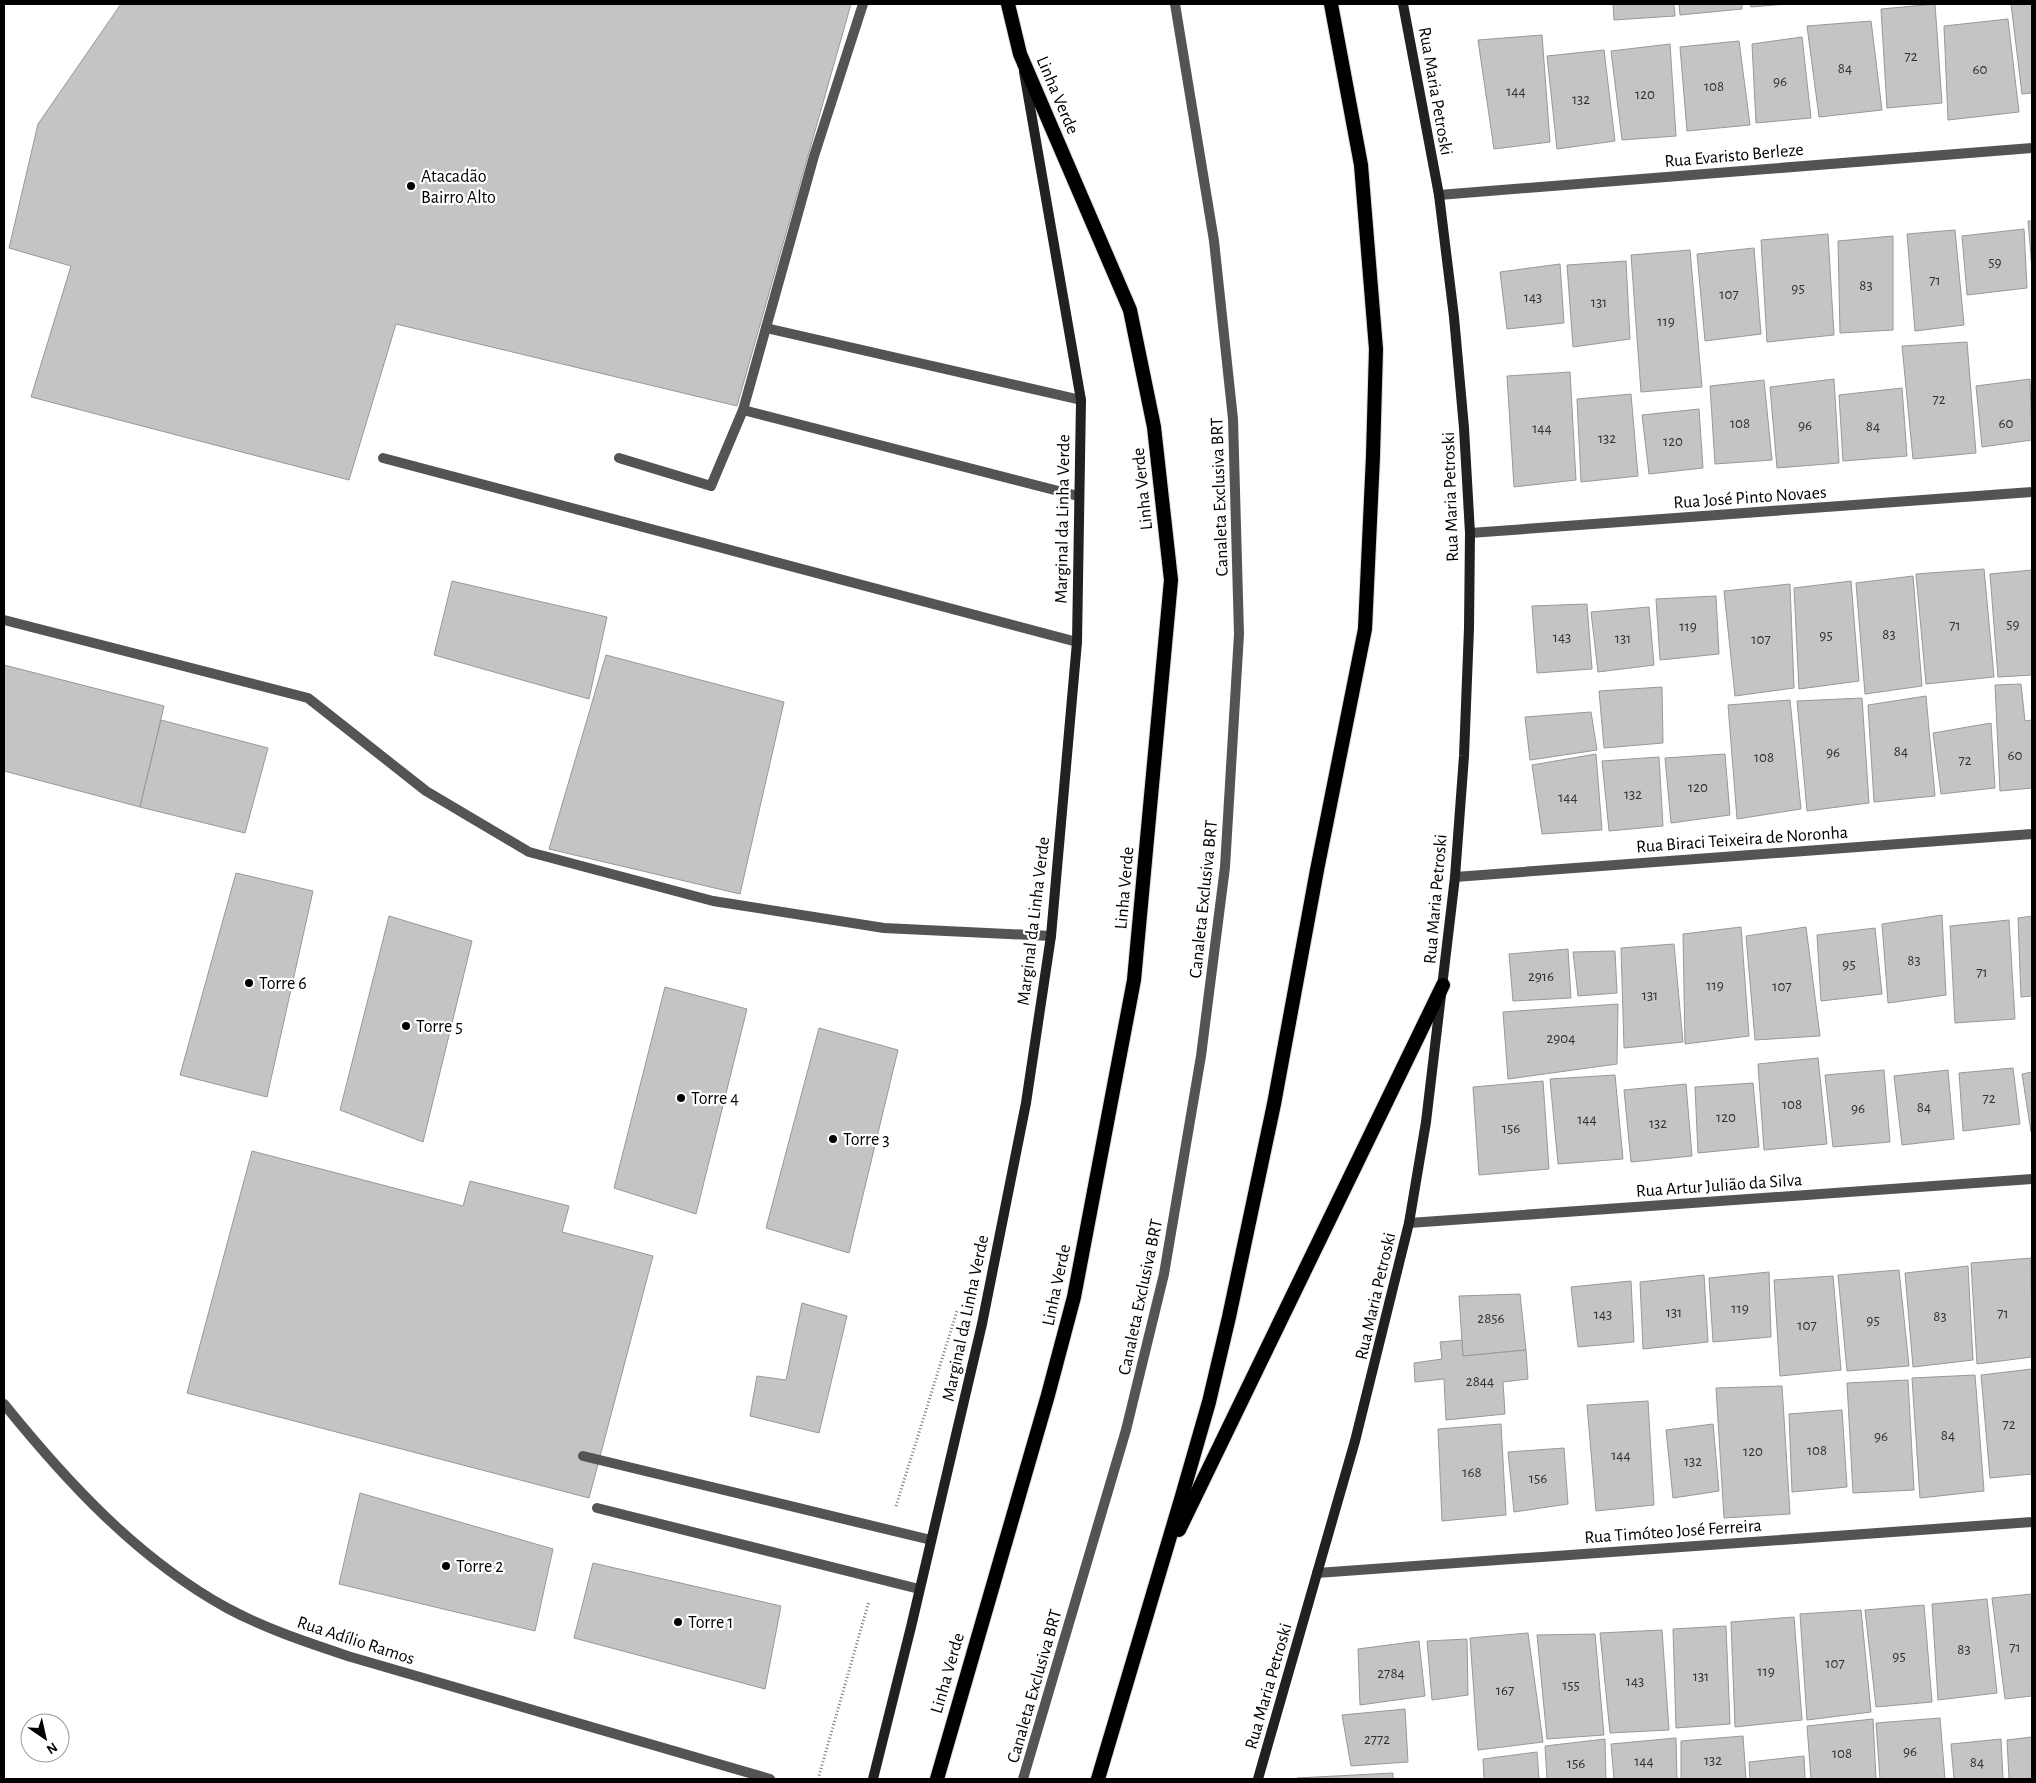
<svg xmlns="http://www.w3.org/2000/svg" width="2036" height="1783" font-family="'Alegreya Sans',sans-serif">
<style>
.building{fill:#c4c4c4;stroke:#989898}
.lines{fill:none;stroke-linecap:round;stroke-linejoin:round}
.trunk-casing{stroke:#dbdbdb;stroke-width:16}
.path{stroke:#767676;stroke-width:3;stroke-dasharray:1 2.5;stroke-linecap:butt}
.service{stroke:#545454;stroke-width:10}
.minor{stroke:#545454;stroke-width:10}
.secondary{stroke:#212121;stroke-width:10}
.trunk{stroke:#000;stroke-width:14}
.poi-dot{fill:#000;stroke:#fff;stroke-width:2}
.labels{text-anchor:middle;stroke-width:4.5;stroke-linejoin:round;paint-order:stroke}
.number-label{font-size:15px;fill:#313131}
.street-label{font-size:18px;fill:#000;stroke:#fff}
.poi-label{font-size:18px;fill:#000;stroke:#fff;text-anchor:start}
</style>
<rect width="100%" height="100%" fill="#fff"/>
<!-- building -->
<g class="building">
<polygon points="121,4 851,4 737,406 396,324 349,480 31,397 71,266 9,248 38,124"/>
<polygon points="1613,4 1674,4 1675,16 1614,20"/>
<polygon points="1679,4 1742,4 1742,9 1680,15"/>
<polygon points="1750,4 1786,4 1751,7"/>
<polygon points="1935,4 1942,103 1887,108 1881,9"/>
<polygon points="2011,4 2032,4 2032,93 2022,94"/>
<polygon points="2008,19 2019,112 1948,120 1944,26"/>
<polygon points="1871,21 1882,110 1819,117 1807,26"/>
<polygon points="1542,35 1550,142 1494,149 1478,40"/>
<polygon points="1802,37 1811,118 1756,123 1752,44"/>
<polygon points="1739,41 1750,125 1687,131 1680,47"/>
<polygon points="1670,44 1676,136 1622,140 1611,51"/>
<polygon points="1604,50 1615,141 1557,149 1547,56"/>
<polygon points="2028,221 2032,221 2032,269"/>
<polygon points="2024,229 2027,288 1967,295 1962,236"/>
<polygon points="1955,230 1964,325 1915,331 1907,234"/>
<polygon points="1828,234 1834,335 1767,342 1761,240"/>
<polygon points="1893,236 1893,330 1840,333 1838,241"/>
<polygon points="1754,248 1761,334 1705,341 1697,254"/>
<polygon points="1690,250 1702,387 1641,392 1631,255"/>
<polygon points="1626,261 1630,339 1573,347 1567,265"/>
<polygon points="1560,264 1564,323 1507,329 1500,272"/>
<polygon points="1967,342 1976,453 1913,459 1902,346"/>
<polygon points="1570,372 1576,480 1514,487 1507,376"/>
<polygon points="1834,379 1839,463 1777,468 1770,387"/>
<polygon points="2030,379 2032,440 1982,447 1976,386"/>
<polygon points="1764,380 1772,460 1715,464 1710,386"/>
<polygon points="1902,388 1907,456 1843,461 1839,395"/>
<polygon points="1631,394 1638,476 1581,482 1577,399"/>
<polygon points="1699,409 1703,468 1649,474 1642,415"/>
<polygon points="1984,569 1994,677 1926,684 1916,574"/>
<polygon points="2032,570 2032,675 1998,677 1990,574"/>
<polygon points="1913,576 1922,686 1865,694 1856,583"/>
<polygon points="452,581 607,617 589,699 434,655"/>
<polygon points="1851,581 1859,681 1799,689 1794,588"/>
<polygon points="1790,584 1794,688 1735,696 1724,591"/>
<polygon points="1716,596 1719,654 1660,660 1656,599"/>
<polygon points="1587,604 1592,669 1537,673 1532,606"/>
<polygon points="1649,607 1654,665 1598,672 1591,612"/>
<polygon points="606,655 784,702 740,894 549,849"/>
<polygon points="4,665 164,706 140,807 4,771"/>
<polygon points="2021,684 2025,721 2032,720 2032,788 2000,791 1995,685"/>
<polygon points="1662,687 1663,743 1604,748 1599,691"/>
<polygon points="1926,696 1935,796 1874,802 1868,705"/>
<polygon points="1862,698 1869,803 1807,811 1797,701"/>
<polygon points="1790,700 1801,809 1737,819 1728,705"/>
<polygon points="1591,712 1597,750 1530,760 1525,717"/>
<polygon points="161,720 268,748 245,833 140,807"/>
<polygon points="1991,723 1995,788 1941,794 1933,733"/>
<polygon points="1596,754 1602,830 1542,834 1532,765"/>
<polygon points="1725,754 1730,815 1671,823 1665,758"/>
<polygon points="1659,757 1663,826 1609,831 1602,761"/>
<polygon points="236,873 313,891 267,1097 180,1075"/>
<polygon points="1942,915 1946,995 1888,1003 1882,924"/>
<polygon points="389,916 472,941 423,1142 340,1110"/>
<polygon points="2032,916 2032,996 2021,997 2018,918"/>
<polygon points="2009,920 2015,1019 1955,1023 1950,926"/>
<polygon points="1741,927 1749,1036 1685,1044 1683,934"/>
<polygon points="1806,927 1820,1036 1755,1040 1746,936"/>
<polygon points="1875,928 1882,994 1821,1001 1817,935"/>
<polygon points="1674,944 1683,1042 1624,1048 1621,948"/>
<polygon points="1568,949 1571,998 1513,1001 1509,954"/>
<polygon points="1615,951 1617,993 1578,996 1573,952"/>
<polygon points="665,987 747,1009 696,1214 614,1188"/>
<polygon points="1618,1004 1617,1064 1508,1079 1503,1012"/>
<polygon points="819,1028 898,1050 849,1253 766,1228"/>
<polygon points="1818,1058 1827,1144 1764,1150 1758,1064"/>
<polygon points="2013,1068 2020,1124 1963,1131 1959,1073"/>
<polygon points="1884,1070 1890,1142 1833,1147 1825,1075"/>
<polygon points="1948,1070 1954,1139 1902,1145 1894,1076"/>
<polygon points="2032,1072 2032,1132 2031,1132 2022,1074"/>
<polygon points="1615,1075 1623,1159 1558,1164 1550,1079"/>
<polygon points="1543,1081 1549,1169 1479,1175 1473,1087"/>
<polygon points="1753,1083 1759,1147 1698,1153 1695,1087"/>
<polygon points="1686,1084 1692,1156 1631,1162 1624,1090"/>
<polygon points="252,1151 463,1206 470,1181 569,1206 562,1232 653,1256 589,1498 187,1393"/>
<polygon points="2031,1258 2032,1357 1977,1364 1971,1263"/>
<polygon points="1968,1266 1973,1360 1913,1367 1905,1273"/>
<polygon points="1899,1270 1909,1366 1847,1371 1838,1275"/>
<polygon points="1769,1272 1771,1337 1713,1342 1709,1278"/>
<polygon points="1704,1275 1708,1342 1643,1349 1640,1282"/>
<polygon points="1833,1276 1841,1370 1780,1376 1774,1280"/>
<polygon points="1631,1281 1634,1342 1578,1347 1571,1287"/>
<polygon points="1520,1294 1526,1350 1463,1356 1459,1296"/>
<polygon points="802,1303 847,1316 819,1433 750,1416 757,1376 786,1380"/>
<polygon points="1462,1340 1463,1356 1526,1350 1528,1379 1503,1382 1505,1414 1446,1420 1444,1379 1415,1382 1414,1363 1442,1359 1440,1342"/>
<polygon points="2032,1369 2032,1474 1990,1478 1981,1375"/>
<polygon points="1975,1375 1984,1491 1920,1498 1912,1378"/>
<polygon points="1908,1380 1914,1490 1853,1493 1847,1383"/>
<polygon points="1782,1386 1790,1514 1724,1518 1716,1388"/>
<polygon points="1648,1401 1654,1505 1596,1511 1587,1405"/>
<polygon points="1842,1410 1847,1487 1792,1492 1789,1414"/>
<polygon points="1501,1424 1506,1515 1442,1521 1438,1429"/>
<polygon points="1713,1424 1719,1491 1673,1498 1666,1430"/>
<polygon points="1564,1448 1568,1504 1514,1512 1508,1452"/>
<polygon points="360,1493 553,1549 535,1631 339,1584"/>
<polygon points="593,1563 781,1606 765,1689 574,1638"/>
<polygon points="2032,1594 2032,1696 2005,1699 1992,1598"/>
<polygon points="1987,1599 1997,1693 1938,1700 1932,1604"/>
<polygon points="1924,1605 1932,1702 1876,1707 1865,1610"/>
<polygon points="1861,1610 1871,1712 1807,1720 1800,1614"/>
<polygon points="1794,1617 1802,1720 1735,1727 1731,1622"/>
<polygon points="1726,1626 1730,1724 1676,1728 1673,1629"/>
<polygon points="1662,1630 1669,1730 1610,1733 1600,1633"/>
<polygon points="1528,1633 1543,1742 1478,1750 1470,1638"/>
<polygon points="1595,1634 1604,1735 1547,1739 1537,1635"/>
<polygon points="1467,1639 1468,1695 1432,1700 1427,1641"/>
<polygon points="1419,1641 1425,1696 1360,1705 1358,1649"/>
<polygon points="1405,1709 1408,1762 1351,1766 1342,1715"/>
<polygon points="1940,1718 1945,1779 1880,1779 1876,1723"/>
<polygon points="1873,1719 1876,1779 1811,1779 1807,1726"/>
<polygon points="1743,1736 1746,1779 1681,1779 1681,1741"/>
<polygon points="2032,1737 2032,1779 2009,1779 2007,1740"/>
<polygon points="1676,1738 1677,1779 1614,1779 1611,1744"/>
<polygon points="1605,1739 1606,1779 1547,1779 1545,1746"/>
<polygon points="2001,1739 2003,1779 1954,1779 1951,1744"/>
<polygon points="1537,1752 1539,1779 1484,1779 1483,1759"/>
<polygon points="1804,1756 1805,1779 1750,1779 1749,1762"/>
<polygon points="1393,1773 1393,1779 1297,1778"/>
</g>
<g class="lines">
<!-- trunk casing -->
<g class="trunk-casing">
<g id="trunk">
<polyline points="1179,1530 1443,985"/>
<polyline points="937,1779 1048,1395 1074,1297 1134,980 1171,580 1154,427 1130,310 1020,54 1008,4"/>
<polyline points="1098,1779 1182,1496 1209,1402 1229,1317 1274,1104 1317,870 1365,629 1373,456 1376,349 1361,165 1331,4"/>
</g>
</g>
<!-- path -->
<g class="path">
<polyline points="896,1506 957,1311"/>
<polyline points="818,1779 869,1601"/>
</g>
<!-- service -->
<g class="service">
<polyline points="766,328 1081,400"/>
<polyline points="743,410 1078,496"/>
<polyline points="383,458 1077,642"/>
<polyline points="619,458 711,486 743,410 814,156 863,4"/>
<polyline points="4,620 308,698 426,791 529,852 713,901 884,928 1051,936"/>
<polyline points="583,1456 931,1540"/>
<polyline points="597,1508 919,1589"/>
<polyline points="1023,1779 1126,1430 1164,1274 1201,1056 1225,867 1239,634 1233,419 1214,241 1175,4"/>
</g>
<!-- minor -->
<g class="minor">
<polyline points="1439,195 2032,148"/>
<polyline points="1470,533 2032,492"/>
<polyline points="1455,877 2032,834"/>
<polyline points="1409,1223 2032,1179"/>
<path d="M4,1404C67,1482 138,1559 227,1608C266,1629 309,1643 351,1657L770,1779"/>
<polyline points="1317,1573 2032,1522"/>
</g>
<!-- secondary -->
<g class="secondary">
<polyline points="873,1779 911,1627 982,1324 1026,1103 1051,936 1077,642 1081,400 1024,72"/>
<polyline points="1258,1779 1355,1441 1409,1223 1426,1122 1455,877 1464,756 1469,628 1470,533 1464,428 1454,317 1439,195 1403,4"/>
</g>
<!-- trunk -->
<use href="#trunk" class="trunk"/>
</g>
<!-- markers -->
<g class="poi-dot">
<circle cx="411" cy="186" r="5"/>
<circle cx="249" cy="983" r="5"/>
<circle cx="406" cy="1026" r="5"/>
<circle cx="681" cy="1098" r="5"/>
<circle cx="833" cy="1139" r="5"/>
<circle cx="446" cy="1566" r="5"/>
<circle cx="678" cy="1622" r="5"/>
</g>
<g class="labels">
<!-- number labels -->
<g class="number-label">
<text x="1911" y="61">72</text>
<text x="1845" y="73">84</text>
<text x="1980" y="74">60</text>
<text x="1780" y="86">96</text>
<text x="1714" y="91">108</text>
<text x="1516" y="96">144</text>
<text x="1645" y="99">120</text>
<text x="1581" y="104">132</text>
<text x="1995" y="267">59</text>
<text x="1935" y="285">71</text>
<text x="1866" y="290">83</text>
<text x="1798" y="293">95</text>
<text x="1729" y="299">107</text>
<text x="1533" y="302">143</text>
<text x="1599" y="307">131</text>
<text x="1666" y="326">119</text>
<text x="1939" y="404">72</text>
<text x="1740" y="428">108</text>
<text x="2006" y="428">60</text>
<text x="1805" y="430">96</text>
<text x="1873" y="431">84</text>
<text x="1542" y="433">144</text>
<text x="1607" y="443">132</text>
<text x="1673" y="446">120</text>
<text x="2013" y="629">59</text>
<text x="1955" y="630">71</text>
<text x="1688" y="631">119</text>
<text x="1889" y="639">83</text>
<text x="1826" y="640">95</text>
<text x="1562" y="642">143</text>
<text x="1623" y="643">131</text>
<text x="1761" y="644">107</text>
<text x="1901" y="756">84</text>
<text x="1833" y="757">96</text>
<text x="2015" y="760">60</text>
<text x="1764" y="762">108</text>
<text x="1965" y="765">72</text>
<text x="1698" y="792">120</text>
<text x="1633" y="799">132</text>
<text x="1568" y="802">144</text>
<text x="1914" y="965">83</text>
<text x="1849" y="969">95</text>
<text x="1982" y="977">71</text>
<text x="1541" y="981">2916</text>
<text x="1715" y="990">119</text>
<text x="1782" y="991">107</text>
<text x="1650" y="1000">131</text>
<text x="1561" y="1043">2904</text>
<text x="1989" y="1103">72</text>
<text x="1792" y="1109">108</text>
<text x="1924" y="1112">84</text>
<text x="1858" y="1113">96</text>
<text x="1726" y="1122">120</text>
<text x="1587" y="1124">144</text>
<text x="1658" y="1128">132</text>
<text x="1511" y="1133">156</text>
<text x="1740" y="1313">119</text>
<text x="1674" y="1317">131</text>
<text x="2003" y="1318">71</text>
<text x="1603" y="1319">143</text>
<text x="1940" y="1321">83</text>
<text x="1491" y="1323">2856</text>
<text x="1873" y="1325">95</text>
<text x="1807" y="1330">107</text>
<text x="1480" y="1386">2844</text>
<text x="2009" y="1429">72</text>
<text x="1948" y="1440">84</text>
<text x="1881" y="1441">96</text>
<text x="1817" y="1455">108</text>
<text x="1753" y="1456">120</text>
<text x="1621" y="1460">144</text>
<text x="1693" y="1466">132</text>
<text x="1472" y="1477">168</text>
<text x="1538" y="1483">156</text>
<text x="2015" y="1652">71</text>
<text x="1964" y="1654">83</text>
<text x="1899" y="1661">95</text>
<text x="1835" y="1668">107</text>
<text x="1766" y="1676">119</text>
<text x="1391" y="1678">2784</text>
<text x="1701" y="1681">131</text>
<text x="1635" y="1686">143</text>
<text x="1571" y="1690">155</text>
<text x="1505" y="1695">167</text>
<text x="1377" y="1744">2772</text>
<text x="1910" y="1756">96</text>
<text x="1842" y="1758">108</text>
<text x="1713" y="1765">132</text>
<text x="1644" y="1766">144</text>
<text x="1977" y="1767">84</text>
<text x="1576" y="1768">156</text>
</g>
<!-- street labels -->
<g class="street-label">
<text transform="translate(1436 91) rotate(80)" y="6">Rua Maria Petroski</text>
<text transform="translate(1058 95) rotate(67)" y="6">Linha Verde</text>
<text transform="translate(1734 155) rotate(-5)" y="6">Rua Evaristo Berleze</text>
<text transform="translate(1142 489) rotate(-96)" y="6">Linha Verde</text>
<text transform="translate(1219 497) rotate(-92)" y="6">Canaleta Exclusiva BRT</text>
<text transform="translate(1450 497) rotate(-92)" y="6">Rua Maria Petroski</text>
<text transform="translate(1750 497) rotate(-4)" y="6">Rua José Pinto Novaes</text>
<text transform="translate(1062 519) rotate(-89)" y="6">Marginal da Linha Verde</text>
<text transform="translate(1742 839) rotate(-4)" y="6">Rua Biraci Teixeira de Noronha</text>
<text transform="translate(1124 888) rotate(-85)" y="6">Linha Verde</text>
<text transform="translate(1203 899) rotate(-84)" y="6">Canaleta Exclusiva BRT</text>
<text transform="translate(1435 899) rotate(-85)" y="6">Rua Maria Petroski</text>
<text transform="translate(1033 921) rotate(-83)" y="6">Marginal da Linha Verde</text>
<text transform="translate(1719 1185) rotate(-4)" y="6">Rua Artur Julião da Silva</text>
<text transform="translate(1056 1285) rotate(-78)" y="6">Linha Verde</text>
<text transform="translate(1375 1296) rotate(-77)" y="6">Rua Maria Petroski</text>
<text transform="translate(1140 1297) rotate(-78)" y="6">Canaleta Exclusiva BRT</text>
<text transform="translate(965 1318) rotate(-78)" y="6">Marginal da Linha Verde</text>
<text transform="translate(1673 1531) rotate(-4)" y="6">Rua Timóteo José Ferreira</text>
<text transform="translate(356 1640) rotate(18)" y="6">Rua Adílio Ramos</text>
<text transform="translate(947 1673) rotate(-74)" y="6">Linha Verde</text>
<text transform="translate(1034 1686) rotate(-74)" y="6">Canaleta Exclusiva BRT</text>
<text transform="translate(1268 1686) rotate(-74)" y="6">Rua Maria Petroski</text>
</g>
<!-- poi labels -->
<g class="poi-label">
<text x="421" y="182">Atacadão<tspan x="421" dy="21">Bairro Alto</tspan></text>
<text x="259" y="989">Torre 6</text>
<text x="416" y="1032">Torre 5</text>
<text x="691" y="1104">Torre 4</text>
<text x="843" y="1145">Torre 3</text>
<text x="456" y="1572">Torre 2</text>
<text x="688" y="1628">Torre 1</text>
</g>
</g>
<!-- border -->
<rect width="2036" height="1783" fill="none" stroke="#000000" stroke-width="10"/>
<!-- north arrow -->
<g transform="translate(45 1738) rotate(146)"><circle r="24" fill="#ffffff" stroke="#999999"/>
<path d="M0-4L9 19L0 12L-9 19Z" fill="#000000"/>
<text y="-8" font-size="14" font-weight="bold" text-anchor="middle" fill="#000000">N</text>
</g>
</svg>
